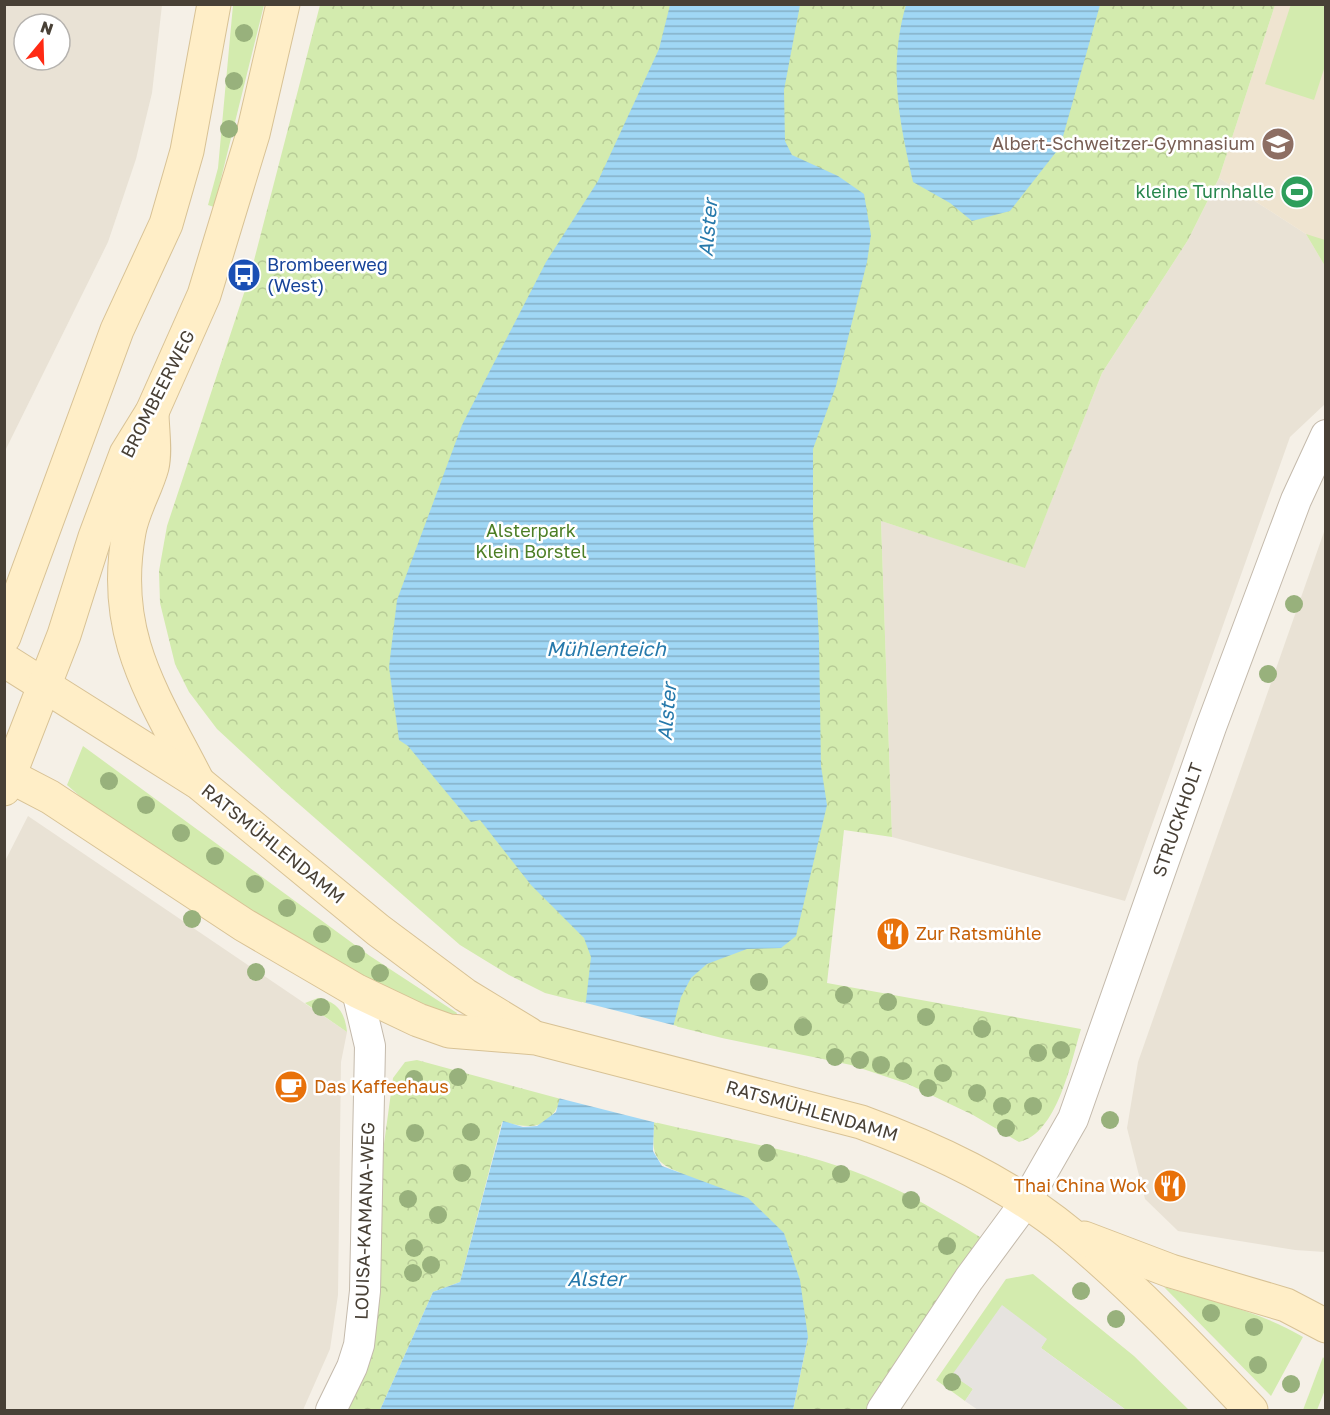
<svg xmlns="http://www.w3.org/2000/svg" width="1330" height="1415" font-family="'Golos Text',sans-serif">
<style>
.residential{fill:#e9e2d5;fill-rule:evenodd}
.education{fill:#efe4d0}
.green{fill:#d3ebae}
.forest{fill:url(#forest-crowns)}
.parking{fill:#e6e3df}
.water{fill:url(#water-rules)}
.pier{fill:#f5f0e7}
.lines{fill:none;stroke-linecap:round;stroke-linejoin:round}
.street-casing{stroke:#c4baac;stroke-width:32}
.secondary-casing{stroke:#d8c295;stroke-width:35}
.street{stroke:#fff;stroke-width:30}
.secondary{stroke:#ffeec7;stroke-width:33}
.tree{fill:#98b17c}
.labels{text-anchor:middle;stroke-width:5;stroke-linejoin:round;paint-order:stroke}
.education-label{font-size:18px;fill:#785e54;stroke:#fff;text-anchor:end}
.leisure-label{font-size:18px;fill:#27864d;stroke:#fff;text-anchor:end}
.transit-label{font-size:18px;fill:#164399;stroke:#fff;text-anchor:start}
.street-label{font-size:18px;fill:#484036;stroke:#fff}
.park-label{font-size:18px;fill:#4c7e25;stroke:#fff}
.food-label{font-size:18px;fill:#c56008;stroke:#fff;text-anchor:start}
.water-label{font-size:20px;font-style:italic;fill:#2679ab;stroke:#fff}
</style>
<defs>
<pattern id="forest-crowns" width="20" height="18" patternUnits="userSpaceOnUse" patternTransform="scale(1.5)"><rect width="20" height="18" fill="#d3ebae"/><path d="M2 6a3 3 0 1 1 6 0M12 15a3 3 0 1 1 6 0" fill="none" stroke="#b7cb96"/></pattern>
<pattern id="water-rules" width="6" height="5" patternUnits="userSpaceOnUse" patternTransform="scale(1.5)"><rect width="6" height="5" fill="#a0d7f5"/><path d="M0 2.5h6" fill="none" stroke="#84b0c7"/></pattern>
</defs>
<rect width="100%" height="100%" fill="#f5f0e7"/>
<!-- residential -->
<g class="residential">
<path d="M5,4L162,5L152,93L136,159L108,242L5,451ZM24,24H60V60H24Z"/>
<polygon points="1219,178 1306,234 1325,266 1325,404 1290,437 1125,901 892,837 881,521 1025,567 1102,373 1188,240"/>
<polygon points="1325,529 1325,1252 1295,1250 1178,1231 1145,1199 1127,1128 1138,1062"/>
<polygon points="28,816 347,1032 341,1062 338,1295 330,1349 303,1410 5,1410 4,863"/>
</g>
<!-- education -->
<polygon class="education" points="1275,5 1325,5 1325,266 1306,234 1219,178"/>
<!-- green -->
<g class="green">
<polygon points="1291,4 1325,5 1325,66 1314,100 1265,84"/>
<polygon points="233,5 264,5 214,207 208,205 218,168"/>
<polygon points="1306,234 1325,240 1325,266"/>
<path d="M83,746L370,956L457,1013L456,1016C324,971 199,875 82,798L67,785Z"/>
<path d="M318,998C338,1002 345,1013 347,1032L305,1003Z"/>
<polygon points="1033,1274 1134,1356 1189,1410 1126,1410 1041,1348 1046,1339 953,1374 973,1389 965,1401 936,1380 1006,1279"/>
<path d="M1164,1287C1212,1301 1261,1312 1303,1337L1271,1396Z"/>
<polygon points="1323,1357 1325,1360 1325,1390 1317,1410 1303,1410"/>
</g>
<!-- forest -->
<g class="forest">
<path d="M320,5H1275L1219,178L1188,240L1102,373L1025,568L881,521L892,837L844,830L827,983L1081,1029C1071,1062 1057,1134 1019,1142L973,1115L908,1084L851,1065L722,1038L545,993L509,975L460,945L284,791L217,729L189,692L175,664L160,603L159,571L167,526L251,272Z"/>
<path d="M417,1060L561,1099C549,1130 532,1129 502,1122L460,1282L433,1292L380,1410H340L373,1224L393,1078L405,1062Z"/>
<path d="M654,1122C729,1140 810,1151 880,1182C917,1198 951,1219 985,1240L868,1410H793L808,1337L679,1172C650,1161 653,1150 654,1122Z"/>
</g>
<!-- parking -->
<polygon class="parking" points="1002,1305 1047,1339 1041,1348 1126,1410 978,1410 965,1401 973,1389 952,1375"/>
<!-- water -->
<g class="water">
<polygon points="670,5 800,5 784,90 785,141 792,155 838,176 864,194 871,235 867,262 836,386 813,449 813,523 819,640 821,766 827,805 796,936 781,948 747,949 707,964 691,978 681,997 674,1023 654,1122 653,1151 662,1166 748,1198 784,1233 800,1280 808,1337 793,1410 380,1410 433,1292 460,1282 503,1121 523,1127 537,1126 556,1112 586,1001 591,957 584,938 531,885 480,820 471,822 408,746 399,740 389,667 397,600 462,425 546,262 598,181 659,49"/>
<path d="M906,5H1100L1060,147L1010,211L972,221L950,203L913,182C899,120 888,67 906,5Z"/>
</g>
<!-- pier -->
<polygon class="pier" points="582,1002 677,1026 657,1123 558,1098"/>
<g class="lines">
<!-- street casing -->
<g class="street-casing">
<g id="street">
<polyline points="331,1410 352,1367 359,1345 365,1291 370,1046 357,991"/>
<polyline points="882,1410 969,1279 1025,1203 1073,1119 1211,727 1296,500 1326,435"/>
</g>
</g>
<!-- secondary casing -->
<g class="secondary-casing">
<g id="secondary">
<path d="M152,412C152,429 156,451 152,467C146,489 133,509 129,532C110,635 153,694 198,782"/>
<polyline points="4,637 117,330 166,224 187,151 214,4"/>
<polyline points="4,660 199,783 378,930 465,995 529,1034"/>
<path d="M4,773L50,797L244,925L357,991L418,1020L449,1031L536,1038L861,1122C935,1149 1008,1183 1069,1233C1134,1287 1193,1349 1251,1410"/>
<polyline points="4,789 64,635 95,537 126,454 152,412 204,295 253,134 283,4"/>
<polyline points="1084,1238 1171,1271 1286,1305 1326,1326"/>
</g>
</g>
<!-- street -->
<use href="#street" class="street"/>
<!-- secondary -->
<use href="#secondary" class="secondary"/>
</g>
<!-- trees -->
<g class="tree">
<circle cx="244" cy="33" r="9"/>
<circle cx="234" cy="81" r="9"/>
<circle cx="229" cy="129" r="9"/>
<circle cx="1294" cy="604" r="9"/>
<circle cx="1268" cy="674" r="9"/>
<circle cx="109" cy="781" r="9"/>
<circle cx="146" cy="805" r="9"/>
<circle cx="181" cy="833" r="9"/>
<circle cx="215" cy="856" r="9"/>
<circle cx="255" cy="884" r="9"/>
<circle cx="287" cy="908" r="9"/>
<circle cx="192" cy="919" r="9"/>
<circle cx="322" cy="934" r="9"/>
<circle cx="356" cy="954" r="9"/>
<circle cx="256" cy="972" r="9"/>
<circle cx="380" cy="973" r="9"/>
<circle cx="759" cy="982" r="9"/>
<circle cx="844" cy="995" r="9"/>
<circle cx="888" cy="1002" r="9"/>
<circle cx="321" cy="1007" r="9"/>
<circle cx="926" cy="1017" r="9"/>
<circle cx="803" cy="1027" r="9"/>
<circle cx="982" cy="1029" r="9"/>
<circle cx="1061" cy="1050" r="9"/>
<circle cx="1038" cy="1053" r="9"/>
<circle cx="835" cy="1057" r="9"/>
<circle cx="860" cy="1060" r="9"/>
<circle cx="881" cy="1065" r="9"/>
<circle cx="903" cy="1071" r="9"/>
<circle cx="943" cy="1073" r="9"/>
<circle cx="458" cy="1077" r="9"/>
<circle cx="414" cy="1079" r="9"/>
<circle cx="928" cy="1088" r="9"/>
<circle cx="977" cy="1093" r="9"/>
<circle cx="1002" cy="1106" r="9"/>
<circle cx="1033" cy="1106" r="9"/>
<circle cx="1110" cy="1120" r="9"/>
<circle cx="1006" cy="1128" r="9"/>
<circle cx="471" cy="1132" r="9"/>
<circle cx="415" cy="1133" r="9"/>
<circle cx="767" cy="1153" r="9"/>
<circle cx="462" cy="1173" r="9"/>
<circle cx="841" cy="1174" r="9"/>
<circle cx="408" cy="1199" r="9"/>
<circle cx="911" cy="1200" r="9"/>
<circle cx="438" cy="1215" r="9"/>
<circle cx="947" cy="1246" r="9"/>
<circle cx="414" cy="1248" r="9"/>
<circle cx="431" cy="1265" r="9"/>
<circle cx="413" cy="1273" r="9"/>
<circle cx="1081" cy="1291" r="9"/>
<circle cx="1211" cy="1313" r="9"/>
<circle cx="1116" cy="1319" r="9"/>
<circle cx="1254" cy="1327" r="9"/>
<circle cx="1258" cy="1365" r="9"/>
<circle cx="952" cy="1382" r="9"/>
<circle cx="1291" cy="1384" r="9"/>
</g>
<!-- icons -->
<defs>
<g id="school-disc" transform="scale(1.725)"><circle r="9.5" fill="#8d6e63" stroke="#fff"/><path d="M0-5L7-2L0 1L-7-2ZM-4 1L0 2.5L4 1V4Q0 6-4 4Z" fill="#fff"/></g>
<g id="stadium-disc" transform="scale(1.725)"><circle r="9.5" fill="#2e9e5b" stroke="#fff"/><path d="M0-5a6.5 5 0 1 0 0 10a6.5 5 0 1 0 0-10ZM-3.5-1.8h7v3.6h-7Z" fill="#fff"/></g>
<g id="bus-disc" transform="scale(1.725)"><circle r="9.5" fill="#1a4fb4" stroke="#fff"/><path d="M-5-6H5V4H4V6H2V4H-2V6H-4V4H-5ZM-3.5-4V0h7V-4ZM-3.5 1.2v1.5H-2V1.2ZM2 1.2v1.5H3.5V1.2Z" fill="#fff"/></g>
<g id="restaurant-disc" transform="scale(1.725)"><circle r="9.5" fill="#e8710a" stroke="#fff"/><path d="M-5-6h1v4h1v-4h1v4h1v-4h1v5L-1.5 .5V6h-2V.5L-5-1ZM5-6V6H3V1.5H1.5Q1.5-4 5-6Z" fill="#fff"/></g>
<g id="cafe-disc" transform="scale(1.725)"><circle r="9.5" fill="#e8710a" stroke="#fff"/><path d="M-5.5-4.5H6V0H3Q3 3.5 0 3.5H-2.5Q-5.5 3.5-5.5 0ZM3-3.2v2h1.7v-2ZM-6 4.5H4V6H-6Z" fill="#fff"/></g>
</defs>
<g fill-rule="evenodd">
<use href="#school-disc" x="1278" y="144"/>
<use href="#stadium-disc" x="1297" y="192"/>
<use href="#bus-disc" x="244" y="275"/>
<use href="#restaurant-disc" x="893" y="934"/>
<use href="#cafe-disc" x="291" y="1087"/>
<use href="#restaurant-disc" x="1170" y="1186"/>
</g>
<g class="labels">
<!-- education labels -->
<g class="education-label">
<text x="1255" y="150">Albert-Schweitzer-Gymnasium</text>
</g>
<!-- leisure labels -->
<g class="leisure-label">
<text x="1274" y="198">kleine Turnhalle</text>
</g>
<!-- transit labels -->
<g class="transit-label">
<text x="267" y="271">Brombeerweg<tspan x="267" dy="21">(West)</tspan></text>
</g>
<!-- street labels -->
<g class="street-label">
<text transform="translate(158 394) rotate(-63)" y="6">BROMBEERWEG</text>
<text transform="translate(1178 820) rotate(-71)" y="6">STRUCKHOLT</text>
<text transform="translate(273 844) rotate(39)" y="6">RATSMÜHLENDAMM</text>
<text transform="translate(812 1111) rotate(16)" y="6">RATSMÜHLENDAMM</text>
<text transform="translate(365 1221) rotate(-88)" y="6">LOUISA-KAMANA-WEG</text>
</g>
<!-- park labels -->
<g class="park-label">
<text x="531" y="537">Alsterpark<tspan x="531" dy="21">Klein Borstel</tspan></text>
</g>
<!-- food labels -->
<g class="food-label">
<text x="916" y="940">Zur Ratsmühle</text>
<text x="314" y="1093">Das Kaffeehaus</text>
<text x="1147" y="1192" text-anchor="end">Thai China Wok</text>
</g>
<!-- water labels -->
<g class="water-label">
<text transform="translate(708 228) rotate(-85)" y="7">Alster</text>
<text x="606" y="656">Mühlenteich</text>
<text transform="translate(667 712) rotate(-85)" y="7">Alster</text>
<text x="596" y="1286">Alster</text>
</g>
</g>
<!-- border -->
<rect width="1330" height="1415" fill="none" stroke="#484036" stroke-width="12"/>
<!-- north arrow -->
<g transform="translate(42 42) rotate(19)"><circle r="28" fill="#ffffff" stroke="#b6b3af" stroke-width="1.5"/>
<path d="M0-4.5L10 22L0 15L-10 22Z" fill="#ff2a14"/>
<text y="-9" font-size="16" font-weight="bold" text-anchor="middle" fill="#484036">N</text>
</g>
</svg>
